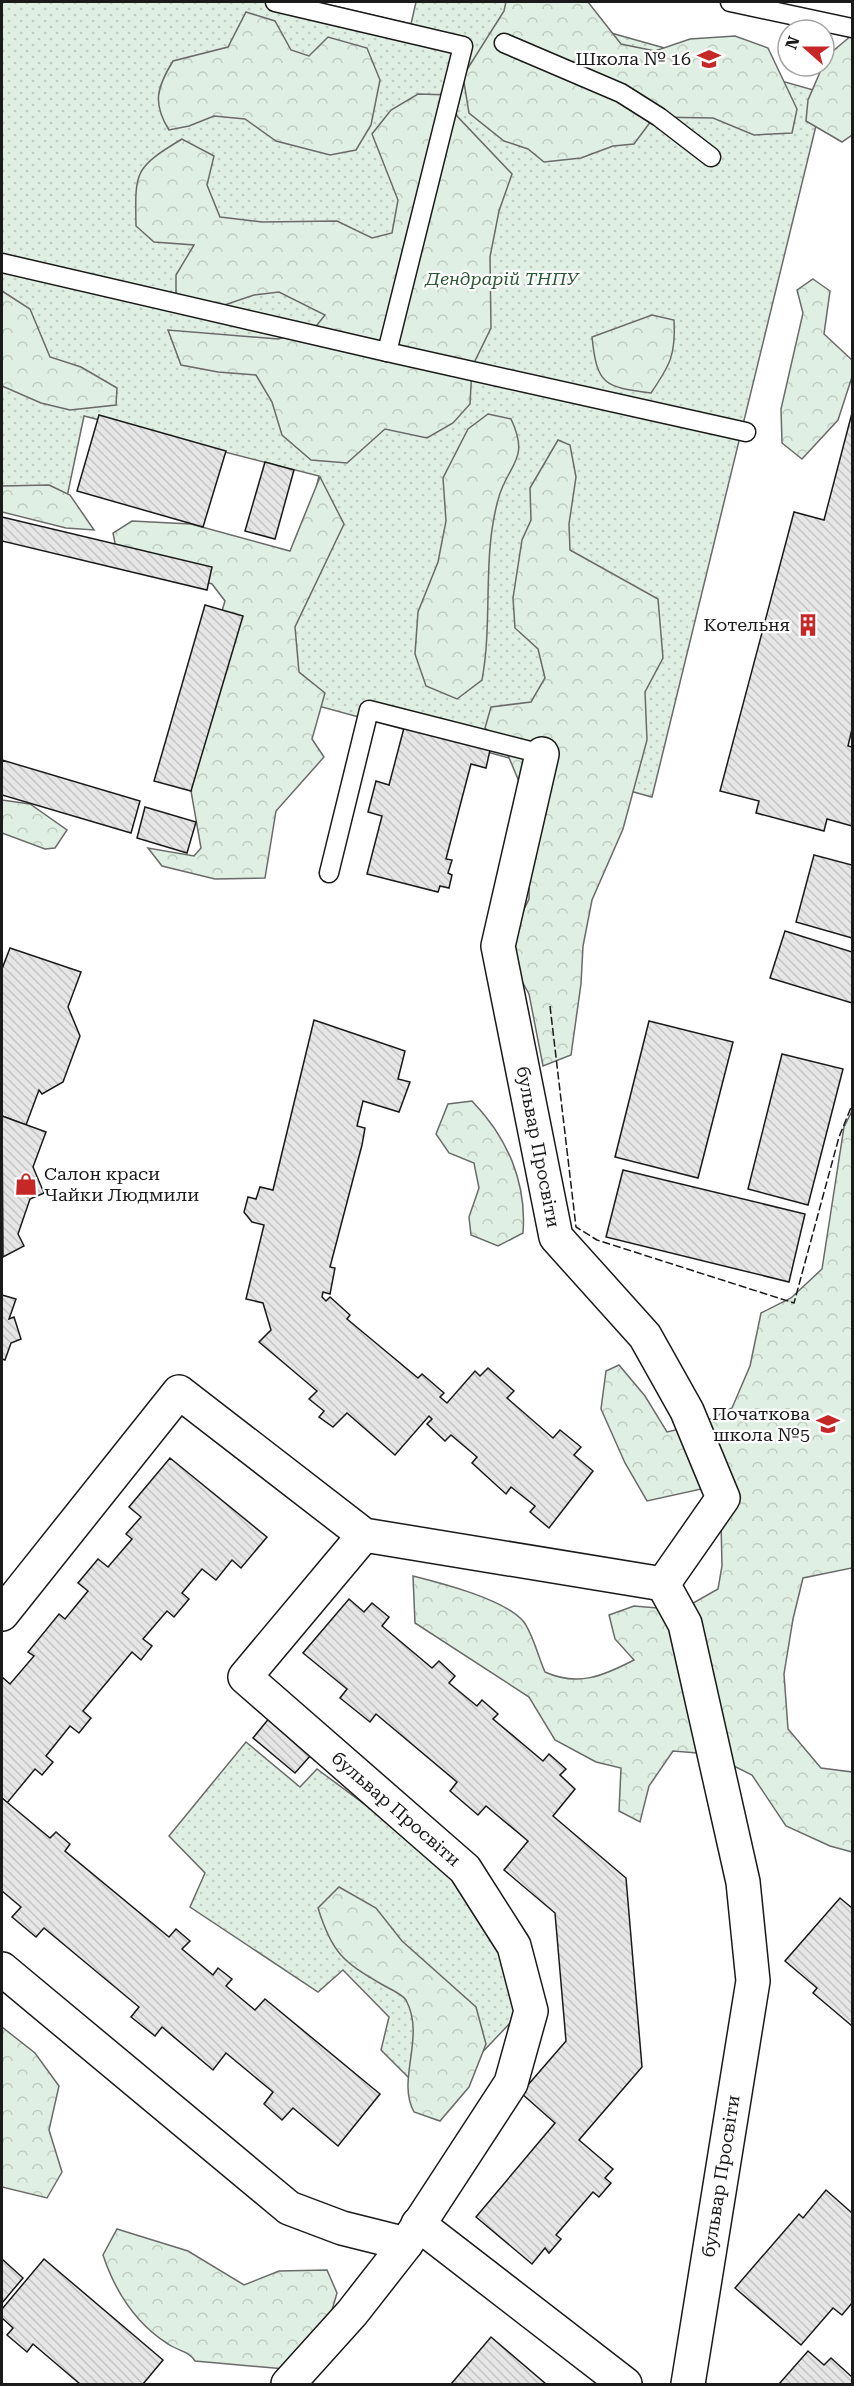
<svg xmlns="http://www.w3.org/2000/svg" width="854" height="2386" font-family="'Roboto Serif',serif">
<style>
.green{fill:url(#green-dots);stroke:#6a6a6a;stroke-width:1.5}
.forest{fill:url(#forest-crowns);stroke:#6a6a6a;stroke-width:1.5}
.building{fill:url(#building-back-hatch);stroke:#1a1a1a;stroke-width:1.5}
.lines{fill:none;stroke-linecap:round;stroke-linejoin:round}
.lane-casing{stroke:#1a1a1a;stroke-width:21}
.street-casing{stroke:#1a1a1a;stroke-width:36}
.lane{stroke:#fff;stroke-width:18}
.street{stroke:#fff;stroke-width:33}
.fence{stroke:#1a1a1a;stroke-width:1.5;stroke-dasharray:8 3;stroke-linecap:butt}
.labels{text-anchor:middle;stroke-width:4.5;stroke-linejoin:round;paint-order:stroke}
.poi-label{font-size:18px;fill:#1a1a1a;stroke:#fff;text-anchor:end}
.park-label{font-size:18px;font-style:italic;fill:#2b5a34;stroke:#fff}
.street-label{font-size:18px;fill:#1a1a1a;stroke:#fff}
</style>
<defs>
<pattern id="green-dots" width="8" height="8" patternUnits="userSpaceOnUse" patternTransform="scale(1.5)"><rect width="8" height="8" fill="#e0efe3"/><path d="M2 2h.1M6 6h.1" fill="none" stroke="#c0ccc2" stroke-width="1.8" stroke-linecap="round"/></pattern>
<pattern id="forest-crowns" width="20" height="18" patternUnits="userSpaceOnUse" patternTransform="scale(1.5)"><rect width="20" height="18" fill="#e0efe3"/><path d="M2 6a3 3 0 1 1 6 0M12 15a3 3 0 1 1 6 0" fill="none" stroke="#c0ccc2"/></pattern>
<pattern id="building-back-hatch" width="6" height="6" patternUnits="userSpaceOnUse" patternTransform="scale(1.5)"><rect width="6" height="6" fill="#e6e6e6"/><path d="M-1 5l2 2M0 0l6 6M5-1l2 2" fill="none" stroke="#c5c5c5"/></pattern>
</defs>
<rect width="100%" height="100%" fill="#fff"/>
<!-- green -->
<g class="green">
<polygon points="2,2 317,2 411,24 416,2 577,2 597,29 824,93 652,797 267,692 319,476 84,416 63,516 2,503"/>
<polygon points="246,1742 300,1787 317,1769 460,1875 534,1998 434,2103 381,2050 389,2017 343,1970 318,1992 190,1907 205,1873 169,1836"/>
</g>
<!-- forest -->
<g class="forest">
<polygon points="506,2 588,2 621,44 655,51 690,39 735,36 768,48 797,109 792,133 754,135 713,118 654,117 634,144 613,146 581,158 544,162 528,149 504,141 469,113 463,76 504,11"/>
<path d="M246,12L275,21L291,50L309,56L328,37L367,48L380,80L371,125L356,150L330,155L276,141L245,119L214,116L189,126L169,130C152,103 157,87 173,61L228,47Z"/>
<polygon points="852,35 852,135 842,142 806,121 808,100 827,56"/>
<path d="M418,94L451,95L457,116L512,174L499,211L490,257L491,328L472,367L470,404L453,423L427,438L385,429L347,463L311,460L282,435L272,402L256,375L218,372L181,365L168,330L278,339L313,330L325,315L279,292L254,295L195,315L176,305V275L194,245L154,242L136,226C135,171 134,168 182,139L214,156L207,185L220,217L262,222L337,221L372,238L392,233L398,200L372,134L391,110Z"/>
<polygon points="813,279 830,291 824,334 852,360 852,377 838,420 802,459 782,443 781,409 803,313 797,290"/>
<polygon points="2,291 30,309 50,357 81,367 117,388 116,405 70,410 41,403 2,386"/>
<path d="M652,315L674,320C676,355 670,365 651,393C604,387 597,385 592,337Z"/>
<path d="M488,414L511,419C531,461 507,464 498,500C482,558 493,621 482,680L457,699L426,686L415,654L418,612L438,562L446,521L443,478L468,429Z"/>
<polygon points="558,440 570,445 576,477 569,524 570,550 658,599 663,658 645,692 647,740 623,829 592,900 583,946 581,984 571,1055 543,1066 529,994 514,967 513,932 529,899 530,808 505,748 485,728 491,707 531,702 545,678 538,649 515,628 513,598 522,540 531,520 530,488"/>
<polygon points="320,477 344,524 295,627 299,672 325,693 312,739 324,757 276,811 265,878 215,879 162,866 148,848 194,856 201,848 191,791 195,700 225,601 212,584 117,553 113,533 132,521 191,524 290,551"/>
<polygon points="49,485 70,495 94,530 66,528 2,512 2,486"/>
<polygon points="2,800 30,804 67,830 55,848 45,849 2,833"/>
<path d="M472,1101C507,1137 527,1182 523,1233L498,1246L471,1235L469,1217L479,1188L474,1163L449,1153L436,1134L448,1104Z"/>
<path d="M852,1111V1568L803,1578L793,1619L784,1674L788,1729L821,1768L852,1772V1852L830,1846L786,1826L752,1775L710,1754L673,1751L649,1786L640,1822L619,1811L621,1768L596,1762L555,1740L529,1697L415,1623L413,1576C441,1583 504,1599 523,1621C532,1631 539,1659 545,1672C578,1687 603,1676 634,1660L615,1639L609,1615L634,1606L681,1610L718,1589L722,1566L721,1522L701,1489L647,1501L625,1463L601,1409L606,1371L619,1365L645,1396L667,1432L701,1424L732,1408L750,1366L761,1313L791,1298L822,1269L844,1127Z"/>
<path d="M339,1887L376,1908L402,1941L476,2007L486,2044L469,2087L440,2121L414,2112C396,2079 426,2038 406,2000C402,1994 390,1989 383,1985C343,1962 332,1953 318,1908Z"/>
<polygon points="2,2027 35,2053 59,2086 49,2130 62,2172 47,2198 2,2187"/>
<path d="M117,2229L188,2251L244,2285L279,2271L327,2270L337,2293L330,2317L285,2369L195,2361C189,2351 178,2351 168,2344C135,2323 115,2291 103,2255Z"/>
</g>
<!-- building -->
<g class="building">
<polygon points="852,413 852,729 848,746 852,747 852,826 827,819 824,831 756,813 759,801 720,791 794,512 824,520"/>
<polygon points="99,415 226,451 203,527 77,491"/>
<polygon points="265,462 294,470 275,539 245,531"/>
<polygon points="2,517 212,567 207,590 2,541"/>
<polygon points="205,605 243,616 191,791 154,781"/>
<polygon points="405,724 491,746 486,768 471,764 446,859 452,860 448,873 452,875 449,888 440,886 438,892 367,874 382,816 368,812 376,781 389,785"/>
<polygon points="2,760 140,801 131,833 2,795"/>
<polygon points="145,807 196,822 187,853 137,838"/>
<polygon points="814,855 852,865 852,938 796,922"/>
<polygon points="785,931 852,952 852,1003 770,978"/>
<polygon points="10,948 81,972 68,1007 80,1036 63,1082 42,1094 39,1090 26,1125 2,1116 2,969"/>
<polygon points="314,1020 405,1051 398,1079 410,1082 399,1112 363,1101 357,1126 365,1128 362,1145 330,1267 335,1268 330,1294 323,1292 322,1297 326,1301 330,1297 350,1315 347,1319 418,1378 422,1374 444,1393 440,1397 447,1403 475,1371 480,1376 488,1368 514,1391 507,1398 553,1438 560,1430 581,1447 574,1455 593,1471 549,1528 530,1512 535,1506 511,1487 506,1494 472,1463 477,1457 451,1435 445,1441 427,1424 432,1419 429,1416 395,1455 347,1413 333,1427 319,1417 324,1411 309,1399 317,1391 259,1342 271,1330 263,1303 246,1299 264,1225 252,1222 244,1212 248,1197 256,1199 260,1187 273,1190"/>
<polygon points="649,1021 733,1042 698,1178 615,1157"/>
<polygon points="782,1054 843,1069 808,1205 748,1189"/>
<polygon points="2,1116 46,1132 33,1167 44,1193 30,1199 18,1234 24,1246 3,1257"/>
<polygon points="623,1170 805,1214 789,1282 606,1237"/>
<polygon points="2,1295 16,1299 9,1319 14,1317 21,1339 11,1343 5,1360 2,1359"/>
<polygon points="170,1458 267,1537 241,1568 232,1560 216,1580 202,1569 182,1593 189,1599 174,1617 167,1611 143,1639 152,1646 141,1660 132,1652 83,1711 91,1718 79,1733 70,1726 46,1756 53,1762 42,1775 35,1769 7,1803 2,1798 2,1677 10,1684 34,1656 28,1652 59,1614 65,1619 88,1591 78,1583 98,1559 108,1567 132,1539 126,1534 141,1517 129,1507"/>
<polygon points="349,1599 364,1612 372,1603 389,1617 382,1626 432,1668 439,1661 455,1676 449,1683 477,1706 482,1700 498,1714 493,1719 543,1761 549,1754 566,1769 560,1775 575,1789 553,1816 626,1878 642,2067 579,2140 613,2169 605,2178 611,2183 599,2197 593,2192 556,2235 561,2239 549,2253 545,2248 532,2264 476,2217 555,2123 521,2093 566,2041 555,1913 504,1870 528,1841 486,1806 478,1815 450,1791 457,1782 376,1714 370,1722 340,1698 347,1689 303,1653"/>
<polygon points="275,1711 318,1747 295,1773 253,1738"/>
<polygon points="2,1798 50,1838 56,1832 70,1844 65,1851 169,1937 176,1929 190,1941 182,1949 213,1975 218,1968 232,1979 226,1986 255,2010 265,1999 380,2094 338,2146 293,2108 282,2120 264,2104 273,2092 226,2053 213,2070 162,2027 155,2036 131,2017 139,2007 44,1928 36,1937 12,1917 21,1907 2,1891"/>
<polygon points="840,1898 852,1908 852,2026 813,1993 817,1988 785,1961"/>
<polygon points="826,2190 852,2213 852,2303 842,2315 833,2308 801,2345 735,2288 799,2214 803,2218"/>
<polygon points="2,2259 23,2278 2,2303"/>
<polygon points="44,2259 163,2360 143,2384 80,2384 33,2344 27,2352 7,2335 13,2328 2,2318 2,2309"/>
<polygon points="491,2337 546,2384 451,2384"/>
<polygon points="808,2351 824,2365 831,2358 852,2377 852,2384 779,2384"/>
</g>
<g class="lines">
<!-- lane casing -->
<g class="lane-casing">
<g id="lane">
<polyline points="730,2 852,28"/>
<polyline points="504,43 621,93 659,117 711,157"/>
<polyline points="2,263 387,352 463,46 275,2"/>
<polyline points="387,352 746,432"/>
<polyline points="329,873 369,710 542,754"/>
</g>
</g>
<!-- street casing -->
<g class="street-casing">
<g id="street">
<polyline points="663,1584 685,1624 743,1882 753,1981 688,2384"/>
<polyline points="2,1614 179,1392 364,1535 663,1584 723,1498 687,1411 645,1336 556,1237 498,946 542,754"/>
<polyline points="2,1969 289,2208 342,2228 406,2244"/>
<polyline points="418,2224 625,2384"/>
<polyline points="288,2384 352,2313 406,2244 511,2083 531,2011 514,1946 465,1869 245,1677 364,1535"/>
</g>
</g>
<!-- lane -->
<use href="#lane" class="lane"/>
<!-- street -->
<use href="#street" class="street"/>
<!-- fence -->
<polyline class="fence" points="550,1006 576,1227 597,1240 794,1303 839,1137 852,1105"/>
</g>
<!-- icons -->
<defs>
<g id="school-bare" transform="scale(1.8)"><path d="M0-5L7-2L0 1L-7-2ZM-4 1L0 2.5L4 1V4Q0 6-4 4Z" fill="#c62828" stroke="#fff" stroke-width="2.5" paint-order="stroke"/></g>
<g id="building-bare" transform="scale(1.8)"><path d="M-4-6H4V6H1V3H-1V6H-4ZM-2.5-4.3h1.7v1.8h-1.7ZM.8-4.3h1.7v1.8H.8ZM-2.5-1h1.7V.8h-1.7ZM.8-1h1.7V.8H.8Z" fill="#c62828" stroke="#fff" stroke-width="2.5" paint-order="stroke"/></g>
<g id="shop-bare" transform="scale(1.8)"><path d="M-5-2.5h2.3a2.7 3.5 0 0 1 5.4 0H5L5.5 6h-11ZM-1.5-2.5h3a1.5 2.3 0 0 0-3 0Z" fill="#c62828" stroke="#fff" stroke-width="2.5" paint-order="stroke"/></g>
</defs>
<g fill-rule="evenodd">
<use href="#school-bare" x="709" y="59"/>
<use href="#building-bare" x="808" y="625"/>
<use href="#shop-bare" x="26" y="1184"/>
<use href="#school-bare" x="828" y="1424"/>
</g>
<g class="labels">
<!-- poi labels -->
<g class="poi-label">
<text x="691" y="65">Школа № 16</text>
<text x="790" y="631">Котельня</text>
<text x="44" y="1180" text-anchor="start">Салон краси<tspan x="44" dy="21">Чайки Людмили</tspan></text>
<text x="810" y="1420">Початкова<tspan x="810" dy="21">школа №5</tspan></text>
</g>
<!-- park labels -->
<g class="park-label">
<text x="502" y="285">Дендрарій ТНПУ</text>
</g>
<!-- street labels -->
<g class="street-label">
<text transform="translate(538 1147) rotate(79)" y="6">бульвар Просвіти</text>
<text transform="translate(396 1809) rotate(41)" y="6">бульвар Просвіти</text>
<text transform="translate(721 2176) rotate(-81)" y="6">бульвар Просвіти</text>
</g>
</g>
<!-- border -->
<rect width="854" height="2386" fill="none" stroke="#1a1a1a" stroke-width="6"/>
<!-- north arrow -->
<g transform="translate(806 48) rotate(291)"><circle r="28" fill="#ffffff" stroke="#a3a3a3" stroke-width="1.5"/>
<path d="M0-4.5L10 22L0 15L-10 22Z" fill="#c62828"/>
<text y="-9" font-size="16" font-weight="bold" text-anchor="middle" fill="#1a1a1a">N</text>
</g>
</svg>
